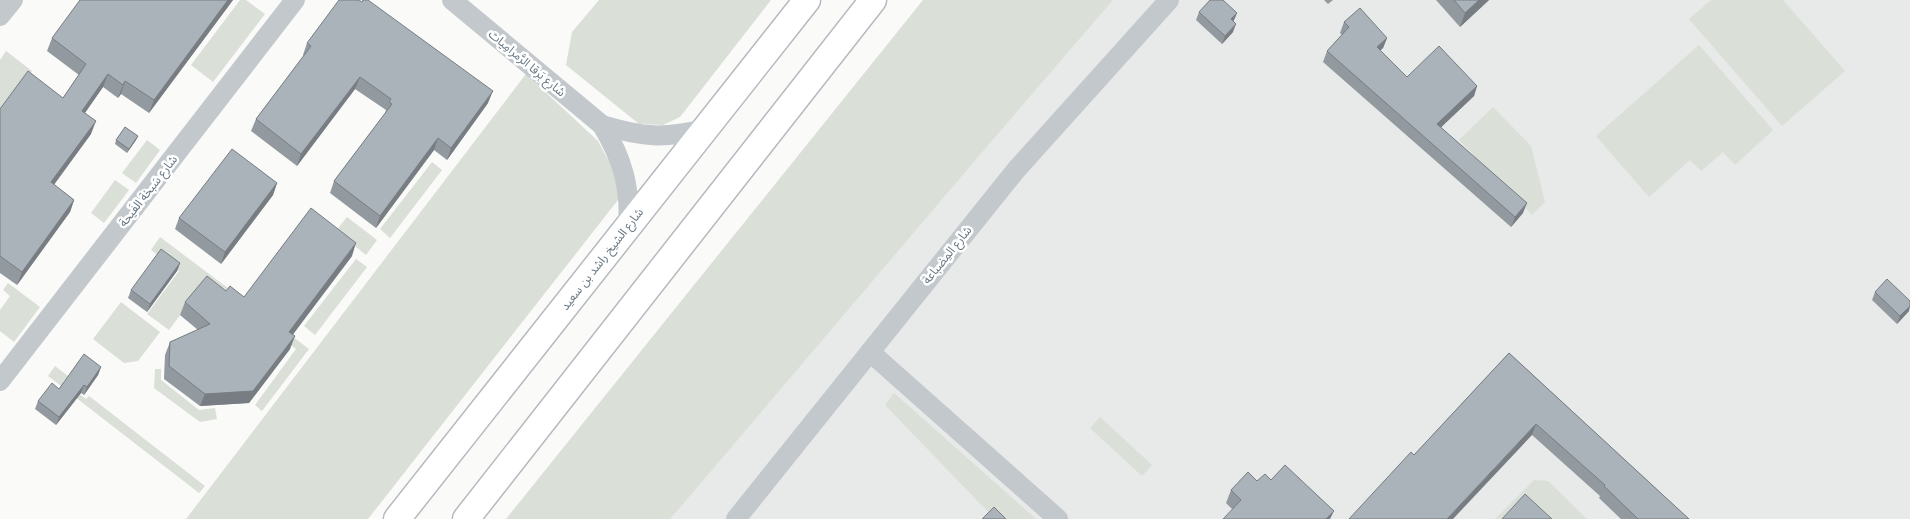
<svg xmlns="http://www.w3.org/2000/svg" width="1910" height="519" font-family="'Nunito Sans','Noto Sans Arabic',sans-serif">
<style>
.built{fill:#e8e9e9}
.green{fill:#dadfd7}
.lines{fill:none;stroke-linecap:round;stroke-linejoin:round}
.major-casing{stroke:#b5babe;stroke-width:29}
.minor{stroke:#c3c8cc;stroke-width:20}
.major{stroke:#fff;stroke-width:26}
.wall{fill:#929a9f}
.shaded-wall{fill:#777d82}
.building{fill:#aab3b9;stroke:#777d82}
.labels{text-anchor:middle;stroke-width:5;stroke-linejoin:round;paint-order:stroke}
.street-label{font-size:12px;fill:#657683;stroke:#fff}
</style>
<rect width="100%" height="100%" fill="#fafaf8"/>
<!-- built -->
<polygon class="built" points="1048,0 1910,0 1910,519 642,519"/>
<!-- green -->
<g class="green">
<polygon points="240,0 246,0 265,14 213,82 191,65"/>
<polygon points="599,0 771,0 680,117 663,125 639,124 566,65 572,32"/>
<path d="M923,0H1113C964,172 818,346 670,519H506Z"/>
<polygon points="1711,0 1783,0 1845,71 1782,126 1689,19"/>
<polygon points="1699,45 1773,130 1735,165 1723,152 1701,171 1690,160 1649,197 1596,136"/>
<polygon points="6,51 32,71 0,113 0,60"/>
<polygon points="526,74 598,141 625,191 368,519 186,519"/>
<polygon points="1493,107 1531,146 1545,202 1532,215 1459,140"/>
<polygon points="147,140 160,150 136,183 122,173"/>
<polygon points="432,162 442,170 390,238 380,229"/>
<polygon points="115,180 129,190 104,223 91,213"/>
<polygon points="347,217 377,240 366,255 336,231"/>
<polygon points="160,237 309,349 262,411 255,405 296,349 225,296 202,286 169,330 147,314 179,271 151,250"/>
<polygon points="356,259 367,267 315,335 304,326"/>
<polygon points="8,283 40,307 14,342 0,331 0,310 10,296 3,290"/>
<polygon points="121,302 160,332 138,361 124,363 93,339"/>
<polygon points="55,366 68,376 63,382 86,399 89,396 205,486 199,493 48,376"/>
<polygon points="155,369 161,369 161,380 199,410 215,408 217,419 200,422 154,388"/>
<polygon points="894,393 1036,519 995,519 885,405"/>
<polygon points="1100,417 1152,465 1142,476 1090,428"/>
<polygon points="1534,480 1548,481 1587,519 1552,519 1528,496 1505,519 1495,519"/>
</g>
<g class="lines">
<!-- major casing -->
<g class="major-casing">
<g id="major">
<polyline points="397,519 807,0"/>
<polyline points="466,519 873,0"/>
</g>
</g>
<!-- minor -->
<g class="minor">
<path d="M452,0L602,125C622,158 631,187 628,226"/>
<polyline points="0,16 13,0"/>
<path d="M602,125C642,137 663,139 705,129"/>
<polyline points="870,352 1058,519"/>
<polyline points="0,381 295,0"/>
<polyline points="736,519 1016,170 1169,0"/>
</g>
<!-- major -->
<use href="#major" class="major"/>
</g>
<!-- wall -->
<g class="wall">
<polygon points="233,0 149,113 121,94 118,98 103,87 85,113 91,134 54,185 74,200 70,212 17,285 0,273 0,109 63,98 79,75 47,51 52,38"/>
<polygon points="1324,0 1333,0 1328,4"/>
<polygon points="1436,0 1489,0 1460,27"/>
<polygon points="1199,12 1237,13 1233,22 1233,32 1222,44 1196,20"/>
<polygon points="1344,22 1387,38 1383,48 1380,50 1407,77 1477,86 1474,96 1441,127 1523,213 1511,227 1323,62 1327,51 1342,35 1340,33"/>
<polygon points="307,43 488,103 447,160 434,150 376,228 330,193 334,181 385,114 386,110 355,89 297,166 251,131 256,119 304,56 303,55"/>
<polygon points="138,136 136,140 127,153 115,144 116,140"/>
<polygon points="277,183 273,195 221,264 175,229 179,218"/>
<polygon points="352,256 293,334 290,349 249,403 200,406 164,379 165,355 170,342 198,330 180,315 185,302 226,291 244,297"/>
<polygon points="180,263 177,271 147,312 128,298 131,290"/>
<polygon points="1875,292 1909,311 1897,324 1872,300"/>
<polygon points="1509,353 1689,519 1621,519 1599,498 1600,496 1532,435 1414,455"/>
<polygon points="101,367 98,375 84,395 81,393 56,425 35,409 38,401 59,389"/>
<polygon points="1271,480 1334,511 1232,509 1226,503 1231,490 1257,481"/>
</g>
<!-- shaded-wall -->
<g class="shaded-wall">
<polygon points="228,0 233,0 149,113 154,100"/>
<polygon points="1479,0 1489,0 1460,27 1465,13"/>
<polygon points="1237,13 1234,20 1228,27 1231,19"/>
<polygon points="1236,24 1233,32 1222,44 1225,36"/>
<polygon points="1387,38 1383,48 1373,57 1377,47"/>
<polygon points="108,74 103,87 77,124 82,111"/>
<polygon points="360,77 355,89 297,166 301,154"/>
<polygon points="125,81 121,94 118,98 123,85"/>
<polygon points="1477,86 1474,96 1434,134 1437,124"/>
<polygon points="493,91 488,103 447,160 451,148"/>
<polygon points="96,121 91,134 46,195 51,182"/>
<polygon points="138,136 136,140 127,153 129,149"/>
<polygon points="438,138 434,150 376,228 380,216"/>
<polygon points="277,183 273,195 221,264 225,252"/>
<polygon points="74,200 70,212 17,285 22,272"/>
<polygon points="1527,203 1523,213 1511,227 1515,217"/>
<polygon points="356,243 352,256 285,345 289,332"/>
<polygon points="180,263 177,271 147,312 150,304"/>
<polygon points="1910,306 1909,311 1897,324 1900,316"/>
<polygon points="295,336 290,349 249,403 200,406 205,394"/>
<polygon points="101,367 98,375 84,395 87,387"/>
<polygon points="84,385 81,393 56,425 59,417"/>
<polygon points="1536,424 1532,435 1453,519 1447,519"/>
<polygon points="1334,511 1330,519 1326,519"/>
</g>
<!-- building -->
<g class="building">
<polygon points="80,0 228,0 154,100 125,81 123,85 108,74 82,111 96,121 51,182 74,200 22,272 0,256 0,109 28,71 63,98 86,64 52,38"/>
<polygon points="339,0 359,0 362,2 363,0 368,0 493,91 451,148 438,138 380,216 334,181 392,104 389,102 391,99 360,77 301,154 256,119 311,46 307,43"/>
<polygon points="1210,0 1223,0 1237,13 1231,19 1236,24 1225,36 1199,12"/>
<polygon points="1454,0 1479,0 1465,13"/>
<polygon points="1360,8 1387,38 1377,47 1407,77 1439,46 1477,86 1437,124 1527,203 1515,217 1327,51 1349,27 1344,22"/>
<polygon points="125,127 138,136 129,149 116,140"/>
<polygon points="232,149 277,183 225,252 179,218"/>
<polygon points="311,208 356,243 289,332 295,336 253,391 205,394 169,366 170,342 210,324 185,302 207,276 226,291 230,286 244,297"/>
<polygon points="161,249 180,263 150,304 131,290"/>
<polygon points="1887,279 1910,301 1910,306 1900,316 1875,292"/>
<polygon points="1509,353 1689,519 1638,519 1604,486 1605,485 1536,424 1447,519 1349,519 1411,452 1414,455"/>
<polygon points="84,354 101,367 87,387 84,385 59,417 38,401 52,383 59,389"/>
<polygon points="1285,465 1334,511 1326,519 1223,519 1241,500 1231,490 1248,472 1257,481 1265,474 1271,480"/>
<polygon points="1525,494 1552,519 1502,519"/>
<polygon points="994,507 1006,519 982,519"/>
</g>
<g class="labels">
<!-- street labels -->
<g class="street-label">
<text transform="translate(527 63) rotate(40)" y="4">شارع بَرقا الرَّمرامِيات</text>
<text transform="translate(148 191) rotate(-52)" y="4">شارع سَبخة الفَيحة</text>
<text transform="translate(947 255) rotate(-51)" y="4">شارع المِضباعة</text>
<text transform="translate(602 259) rotate(-52)" y="4">شارع الشيخ راشد بن سعيد</text>
</g>
</g>
</svg>
